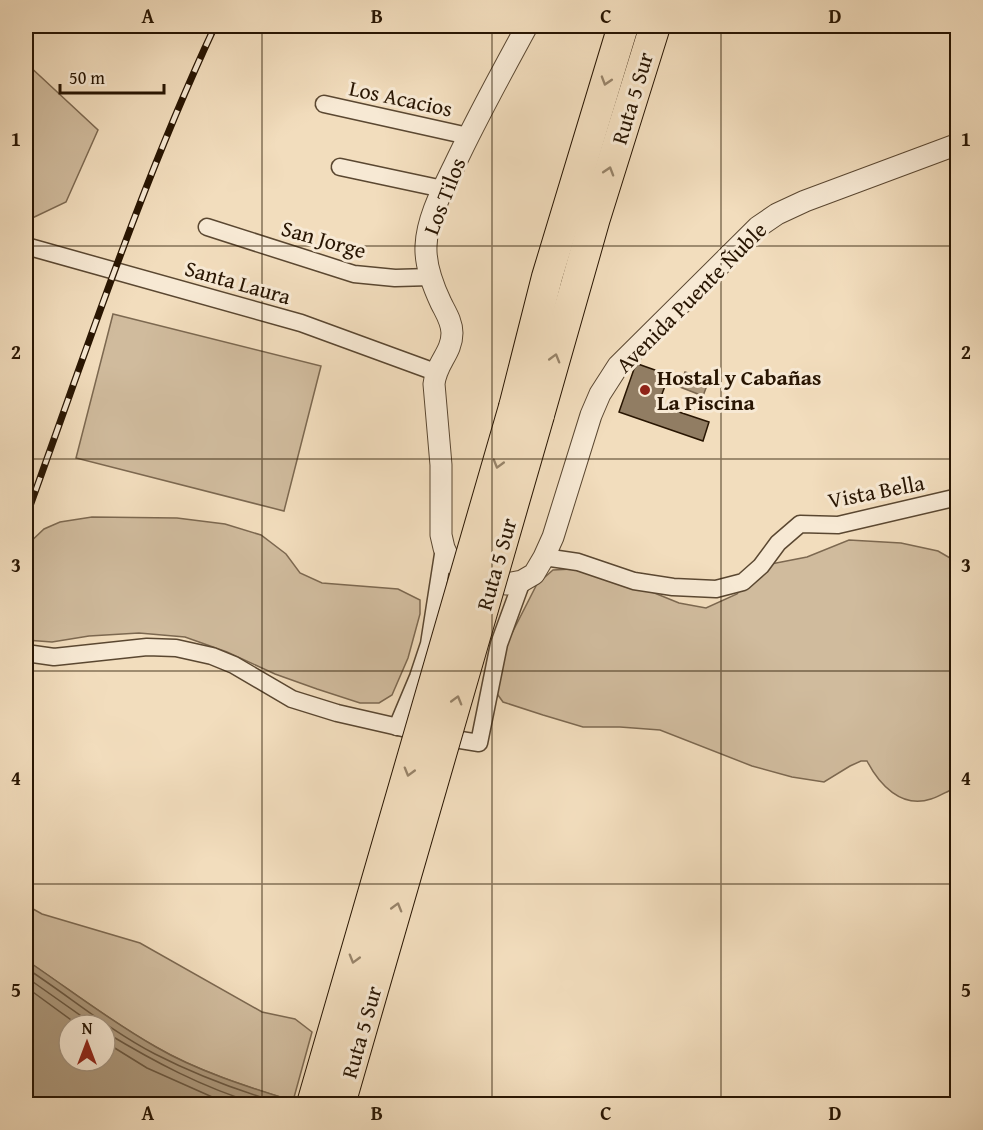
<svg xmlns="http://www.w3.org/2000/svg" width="983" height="1130" font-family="'Gentium Book Plus',serif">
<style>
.green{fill:#d0bb9d;stroke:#7c6850;stroke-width:1.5}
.water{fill:#ad997d;stroke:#78644c;stroke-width:1.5;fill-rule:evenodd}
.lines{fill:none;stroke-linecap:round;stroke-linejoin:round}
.shore{stroke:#6a5740;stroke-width:1.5}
.building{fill:#917d63;stroke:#281502;stroke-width:1.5}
.minor-casing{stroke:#5a4731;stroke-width:19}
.tertiary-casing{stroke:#5a4731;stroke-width:23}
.motorway-casing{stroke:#281502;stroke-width:32}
.minor{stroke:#f7e9d4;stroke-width:16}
.tertiary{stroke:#f7e9d4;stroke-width:21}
.motorway{stroke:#f2ddbd;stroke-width:30}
.rail-casing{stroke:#281502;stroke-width:7}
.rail{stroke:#f7e9d4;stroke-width:4.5;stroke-dasharray:14;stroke-linecap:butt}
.motorway-bridge-casing{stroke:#281502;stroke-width:32;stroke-linecap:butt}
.motorway-bridge{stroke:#f2ddbd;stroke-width:30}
.oneway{stroke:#978369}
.grid{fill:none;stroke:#281502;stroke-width:1.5;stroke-opacity:0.55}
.poi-dot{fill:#8f2418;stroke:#f7e9d4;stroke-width:2}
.labels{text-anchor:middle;stroke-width:6;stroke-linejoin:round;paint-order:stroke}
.street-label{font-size:22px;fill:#281502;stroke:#f7e9d4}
.poi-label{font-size:22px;font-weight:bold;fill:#281502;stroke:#f7e9d4;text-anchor:start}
.neatline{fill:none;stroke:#281502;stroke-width:2}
.grid-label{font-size:20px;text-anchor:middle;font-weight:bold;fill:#281502}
</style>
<rect width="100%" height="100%" fill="#f2ddbd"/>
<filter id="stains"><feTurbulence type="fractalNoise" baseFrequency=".00333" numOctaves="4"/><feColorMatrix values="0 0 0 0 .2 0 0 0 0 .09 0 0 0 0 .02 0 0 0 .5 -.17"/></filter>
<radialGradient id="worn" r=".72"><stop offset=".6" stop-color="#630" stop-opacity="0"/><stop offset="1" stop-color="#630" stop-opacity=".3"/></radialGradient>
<!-- green -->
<g class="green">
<polygon points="26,63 98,130 66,202 26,221"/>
<polygon points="113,314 321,366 284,511 76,458"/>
<polygon points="92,517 177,518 225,524 261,535 286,554 300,573 322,583 398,589 420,600 420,614 408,658 392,695 379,703 360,703 317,689 275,674 227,652 185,637 139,633 89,636 52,642 26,640 26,546 44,529 60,522"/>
<path d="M849,540L901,543L938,551L957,562V790L953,789C946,792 938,797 931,799C901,809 879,784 867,761H861L850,766L824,782L792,777L752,766L660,730L620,727H583L543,715L503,702L493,688L510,637L537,584L553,570L572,569L652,592L679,603L706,608L737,594L761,566L807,557Z"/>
<path d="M26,905L42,914L140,943L262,1012L295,1019L312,1032L293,1101C248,1087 197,1071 156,1047C110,1021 69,989 26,960Z"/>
</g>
<!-- water -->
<g class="water">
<polygon points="685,372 709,380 703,396 680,387"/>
<path d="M26,960C69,989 110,1021 156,1047C197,1071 248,1087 293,1101L292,1104H26ZM69,1025H105V1061H69Z"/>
</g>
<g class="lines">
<!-- shore -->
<g class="shore">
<path d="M26,968C69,996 109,1030 155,1054C196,1075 239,1091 283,1104"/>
<polyline points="26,977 94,1025"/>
<polyline points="26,987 78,1025"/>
<path d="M105,1032C153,1061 203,1088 258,1104"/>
<polyline points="105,1042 147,1068 228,1104"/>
</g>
</g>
<!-- building -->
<polygon class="building" points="638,364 669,375 658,405 709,422 703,441 619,412 634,369"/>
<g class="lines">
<!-- minor casing -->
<g class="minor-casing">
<g id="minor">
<polyline points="324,104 468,136"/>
<polyline points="340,167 443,189"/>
<polyline points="207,227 354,274 395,278 431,277"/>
<polyline points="26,246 301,323 435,372"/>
<polyline points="544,557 578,562 634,581 673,587 716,589 743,582 761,566 778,543 800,524 838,525 958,497"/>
<polyline points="26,653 54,657 147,647 176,648 212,656 234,665 292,699 337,713 442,737 479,743 499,644 522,581"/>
<polyline points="397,727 418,677 429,644 444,548"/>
</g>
</g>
<!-- tertiary casing -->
<g class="tertiary-casing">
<path id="tertiary" d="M527,26C502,72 477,117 455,164C443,189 427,218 426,246C425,266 433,286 441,303C446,313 452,322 452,333C452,353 436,363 434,384L441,465V535L444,548L449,559L461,570L490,582L507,584L522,581L534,574L544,557L553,537L591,415L600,394L618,366L758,227L777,214L805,201L958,144"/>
</g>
<!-- motorway casing -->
<g class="motorway-casing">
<g id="motorway">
<polyline points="514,407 547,277 623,26"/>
<polyline points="539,415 595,218 655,26"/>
</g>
</g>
<!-- minor -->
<use href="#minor" class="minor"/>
<!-- tertiary -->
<use href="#tertiary" class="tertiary"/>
<!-- motorway -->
<use href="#motorway" class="motorway"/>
<!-- rail casing -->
<g class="rail-casing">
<path id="rail" d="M26,517C86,352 141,184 215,26"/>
</g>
<!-- rail -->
<use href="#rail" class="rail"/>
<!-- motorway-bridge casing -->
<g class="motorway-bridge-casing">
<g id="motorway-bridge">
<polyline points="312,1104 514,407"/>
<polyline points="340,1104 539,415"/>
</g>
</g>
<!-- motorway-bridge -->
<use href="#motorway-bridge" class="motorway-bridge"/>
</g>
<!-- one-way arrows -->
<defs><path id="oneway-chevron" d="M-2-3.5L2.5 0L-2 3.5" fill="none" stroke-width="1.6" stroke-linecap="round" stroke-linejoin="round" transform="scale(1.5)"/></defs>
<g class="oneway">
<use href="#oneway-chevron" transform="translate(606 81) rotate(107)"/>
<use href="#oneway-chevron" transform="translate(609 171) rotate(-73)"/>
<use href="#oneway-chevron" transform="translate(555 358) rotate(-74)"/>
<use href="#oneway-chevron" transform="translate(498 464) rotate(106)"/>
<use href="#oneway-chevron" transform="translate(457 700) rotate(-74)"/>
<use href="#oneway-chevron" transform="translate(409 772) rotate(106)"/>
<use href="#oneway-chevron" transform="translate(397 907) rotate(-74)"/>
<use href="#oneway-chevron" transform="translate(354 959) rotate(106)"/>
</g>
<!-- grid -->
<path class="grid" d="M262,26V1104M492,26V1104M721,26V1104M26,246H958M26,459H958M26,671H958M26,884H958"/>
<!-- markers -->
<circle class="poi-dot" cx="645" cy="390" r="6"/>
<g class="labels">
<!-- street labels -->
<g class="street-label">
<text transform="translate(401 98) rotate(12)" y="8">Los Acacios</text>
<text transform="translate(632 98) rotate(-73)" y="8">Ruta 5 Sur</text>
<text transform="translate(444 196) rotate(-69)" y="8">Los Tilos</text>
<text transform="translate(324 239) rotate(16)" y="8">San Jorge</text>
<text transform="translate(238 282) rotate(16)" y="8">Santa Laura</text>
<text transform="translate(691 297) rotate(-45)" y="8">Avenida Puente Ñuble</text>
<text transform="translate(876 491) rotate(-11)" y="8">Vista Bella</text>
<text transform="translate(496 564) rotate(-74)" y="8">Ruta 5 Sur</text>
<text transform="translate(361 1032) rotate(-74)" y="8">Ruta 5 Sur</text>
</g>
<!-- poi labels -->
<g class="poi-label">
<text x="657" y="385">Hostal y Cabañas<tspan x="657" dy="25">La Piscina</tspan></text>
</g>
</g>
<!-- margin -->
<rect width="983" height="1130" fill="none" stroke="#f2ddbd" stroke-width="66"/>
<!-- north arrow -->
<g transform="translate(87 1043)"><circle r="28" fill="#f7e9d4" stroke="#a49480" stroke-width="1.5"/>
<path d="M0-4.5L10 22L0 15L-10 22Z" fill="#8f2418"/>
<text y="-9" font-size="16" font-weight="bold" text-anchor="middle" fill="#281502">N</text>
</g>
<!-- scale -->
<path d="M60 84v9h104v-9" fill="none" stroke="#281502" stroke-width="3"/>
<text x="69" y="84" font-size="18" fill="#281502" stroke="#f7e9d4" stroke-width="4.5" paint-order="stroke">50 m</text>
<rect x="33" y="33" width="917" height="1064" class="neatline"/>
<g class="grid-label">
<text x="148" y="23">A</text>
<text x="377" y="23">B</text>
<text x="606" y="23">C</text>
<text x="835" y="23">D</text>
<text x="16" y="146">1</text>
<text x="966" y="146">1</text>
<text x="16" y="359">2</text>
<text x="966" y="359">2</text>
<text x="16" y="572">3</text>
<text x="966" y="572">3</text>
<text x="16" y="785">4</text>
<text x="966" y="785">4</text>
<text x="16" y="997">5</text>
<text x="966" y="997">5</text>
<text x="148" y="1120">A</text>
<text x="377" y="1120">B</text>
<text x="606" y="1120">C</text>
<text x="835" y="1120">D</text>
</g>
<rect width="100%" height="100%" filter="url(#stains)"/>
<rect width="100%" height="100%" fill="url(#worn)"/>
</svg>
